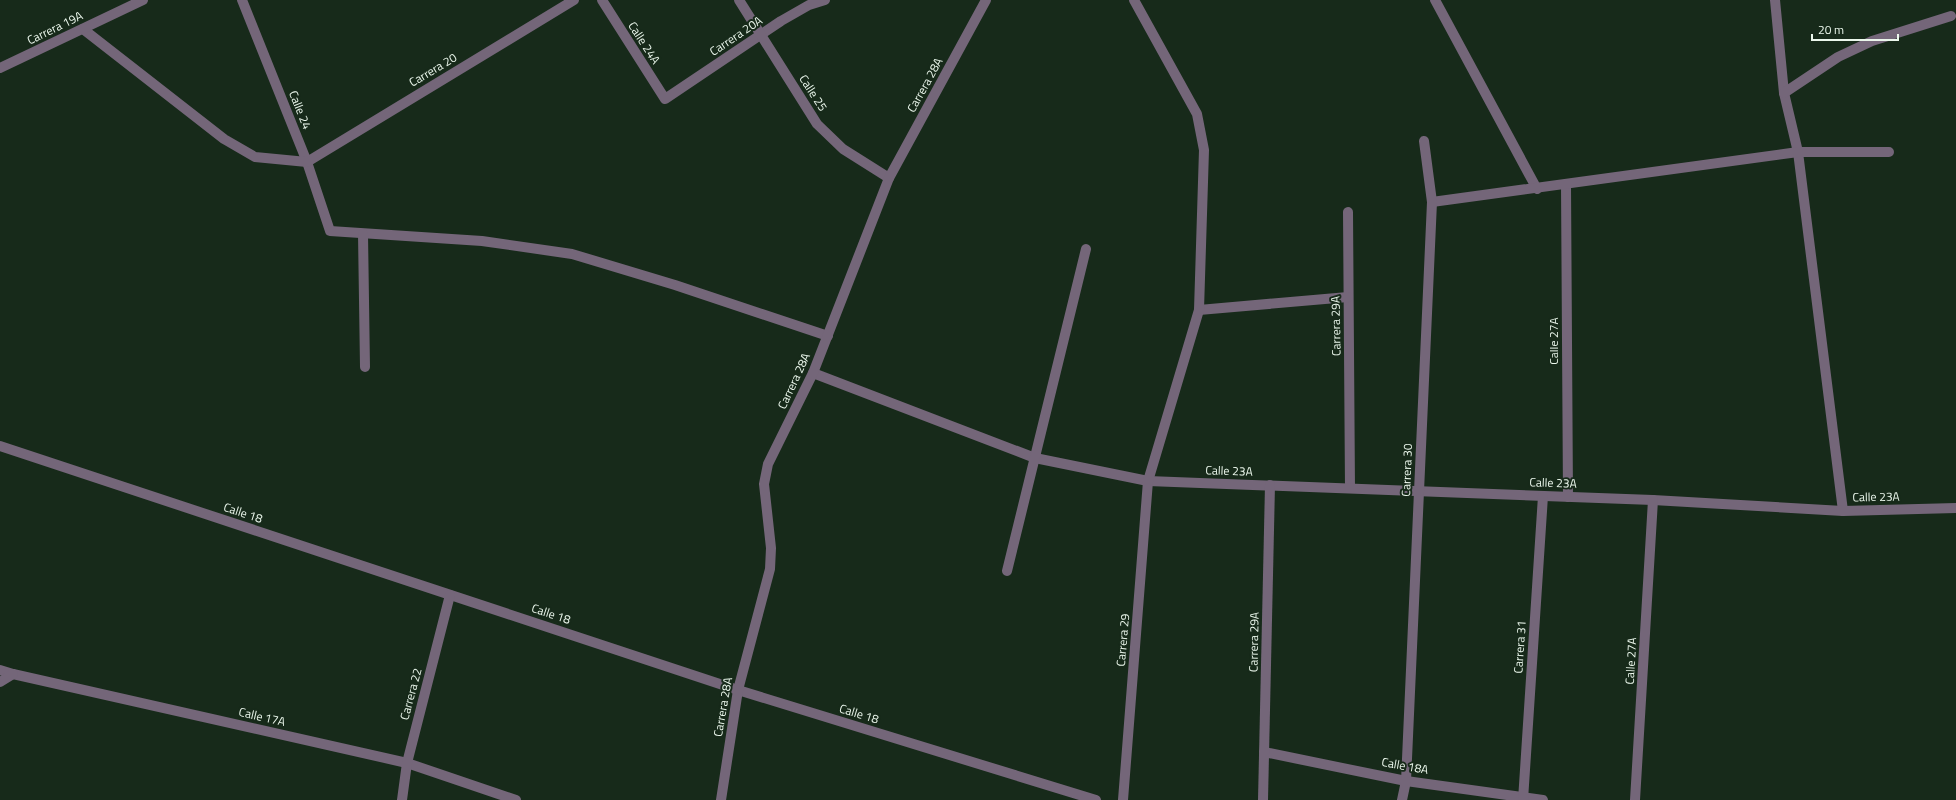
<svg xmlns="http://www.w3.org/2000/svg" width="1956" height="800" font-family="'Titillium Web',sans-serif">
<style>
.lines{fill:none;stroke-linecap:round;stroke-linejoin:round}
.minor{stroke:#746679;stroke-width:10}
.labels{text-anchor:middle;stroke-width:4;stroke-linejoin:round;paint-order:stroke}
.street-label{font-size:12px;fill:#ebf7ec;stroke:#172a1a}
</style>
<rect width="100%" height="100%" fill="#172a1a"/>
<g class="lines">
<!-- minor -->
<g class="minor">
<polyline points="242,0 307,162 330,231 482,241 572,254 675,285 828,336"/>
<polyline points="602,0 665,99 781,21 809,5 825,0"/>
<polyline points="739,0 817,124 843,149 889,178"/>
<polyline points="1435,0 1537,189"/>
<polyline points="1775,0 1784,93 1798,152 1843,511"/>
<polyline points="83,29 224,139 255,157 307,162 574,0"/>
<polyline points="0,68 143,0"/>
<polyline points="1784,93 1838,57 1872,41 1951,16"/>
<polyline points="1566,185 1568,497"/>
<polyline points="1432,202 1798,152 1889,152"/>
<polyline points="1348,212 1350,488"/>
<polyline points="363,234 365,367"/>
<polyline points="1199,310 1348,297"/>
<polyline points="813,373 1035,458 1148,481 1653,500 1843,511 1956,508"/>
<polyline points="0,446 738,690 1096,800"/>
<polyline points="1007,571 1086,249"/>
<polyline points="0,670 13,674 407,763 516,800"/>
<polyline points="0,682 13,674"/>
<polyline points="1264,752 1406,781 1543,800"/>
<polyline points="402,800 407,763 450,595"/>
<polyline points="721,800 738,690 770,569 771,548 764,484 768,464 813,373 889,178 986,0"/>
<polyline points="1123,800 1148,481 1199,310 1204,150 1197,114 1134,0"/>
<polyline points="1263,800 1270,485"/>
<polyline points="1402,800 1406,781 1432,202 1424,141"/>
<polyline points="1523,800 1543,496"/>
<polyline points="1635,800 1653,500"/>
</g>
</g>
<g class="labels">
<!-- street labels -->
<g class="street-label">
<text transform="translate(55 28) rotate(-26)" y="4">Carrera 19A</text>
<text transform="translate(736 36) rotate(-34)" y="4">Carrera 20A</text>
<text transform="translate(644 43) rotate(57)" y="4">Calle 24A</text>
<text transform="translate(433 70) rotate(-31)" y="4">Carrera 20</text>
<text transform="translate(925 85) rotate(-61)" y="4">Carrera 28A</text>
<text transform="translate(813 93) rotate(57)" y="4">Calle 25</text>
<text transform="translate(300 110) rotate(68)" y="4">Calle 24</text>
<text transform="translate(1336 326) rotate(-91)" y="4">Carrera 29A</text>
<text transform="translate(1554 341) rotate(-90)" y="4">Calle 27A</text>
<text transform="translate(794 381) rotate(-65)" y="4">Carrera 28A</text>
<text transform="translate(1407 470) rotate(-88)" y="4">Carrera 30</text>
<text transform="translate(1229 471) rotate(2)" y="4">Calle 23A</text>
<text transform="translate(1553 483) rotate(2)" y="4">Calle 23A</text>
<text transform="translate(1876 497) rotate(-1)" y="4">Calle 23A</text>
<text transform="translate(243 513) rotate(18)" y="4">Calle 18</text>
<text transform="translate(551 614) rotate(18)" y="4">Calle 18</text>
<text transform="translate(1123 640) rotate(-85)" y="4">Carrera 29</text>
<text transform="translate(1254 642) rotate(-89)" y="4">Carrera 29A</text>
<text transform="translate(1520 647) rotate(-86)" y="4">Carrera 31</text>
<text transform="translate(1631 661) rotate(-87)" y="4">Calle 27A</text>
<text transform="translate(411 694) rotate(-75)" y="4">Carrera 22</text>
<text transform="translate(723 707) rotate(-80)" y="4">Carrera 28A</text>
<text transform="translate(859 714) rotate(17)" y="4">Calle 18</text>
<text transform="translate(262 717) rotate(13)" y="4">Calle 17A</text>
<text transform="translate(1405 766) rotate(10)" y="4">Calle 18A</text>
</g>
</g>
<!-- scale -->
<path d="M1812 34v6h86v-6" fill="none" stroke="#ebf7ec" stroke-width="2"/>
<text x="1818" y="34" font-size="12" fill="#ebf7ec" stroke="#172a1a" stroke-width="3" paint-order="stroke">20 m</text>
</svg>
